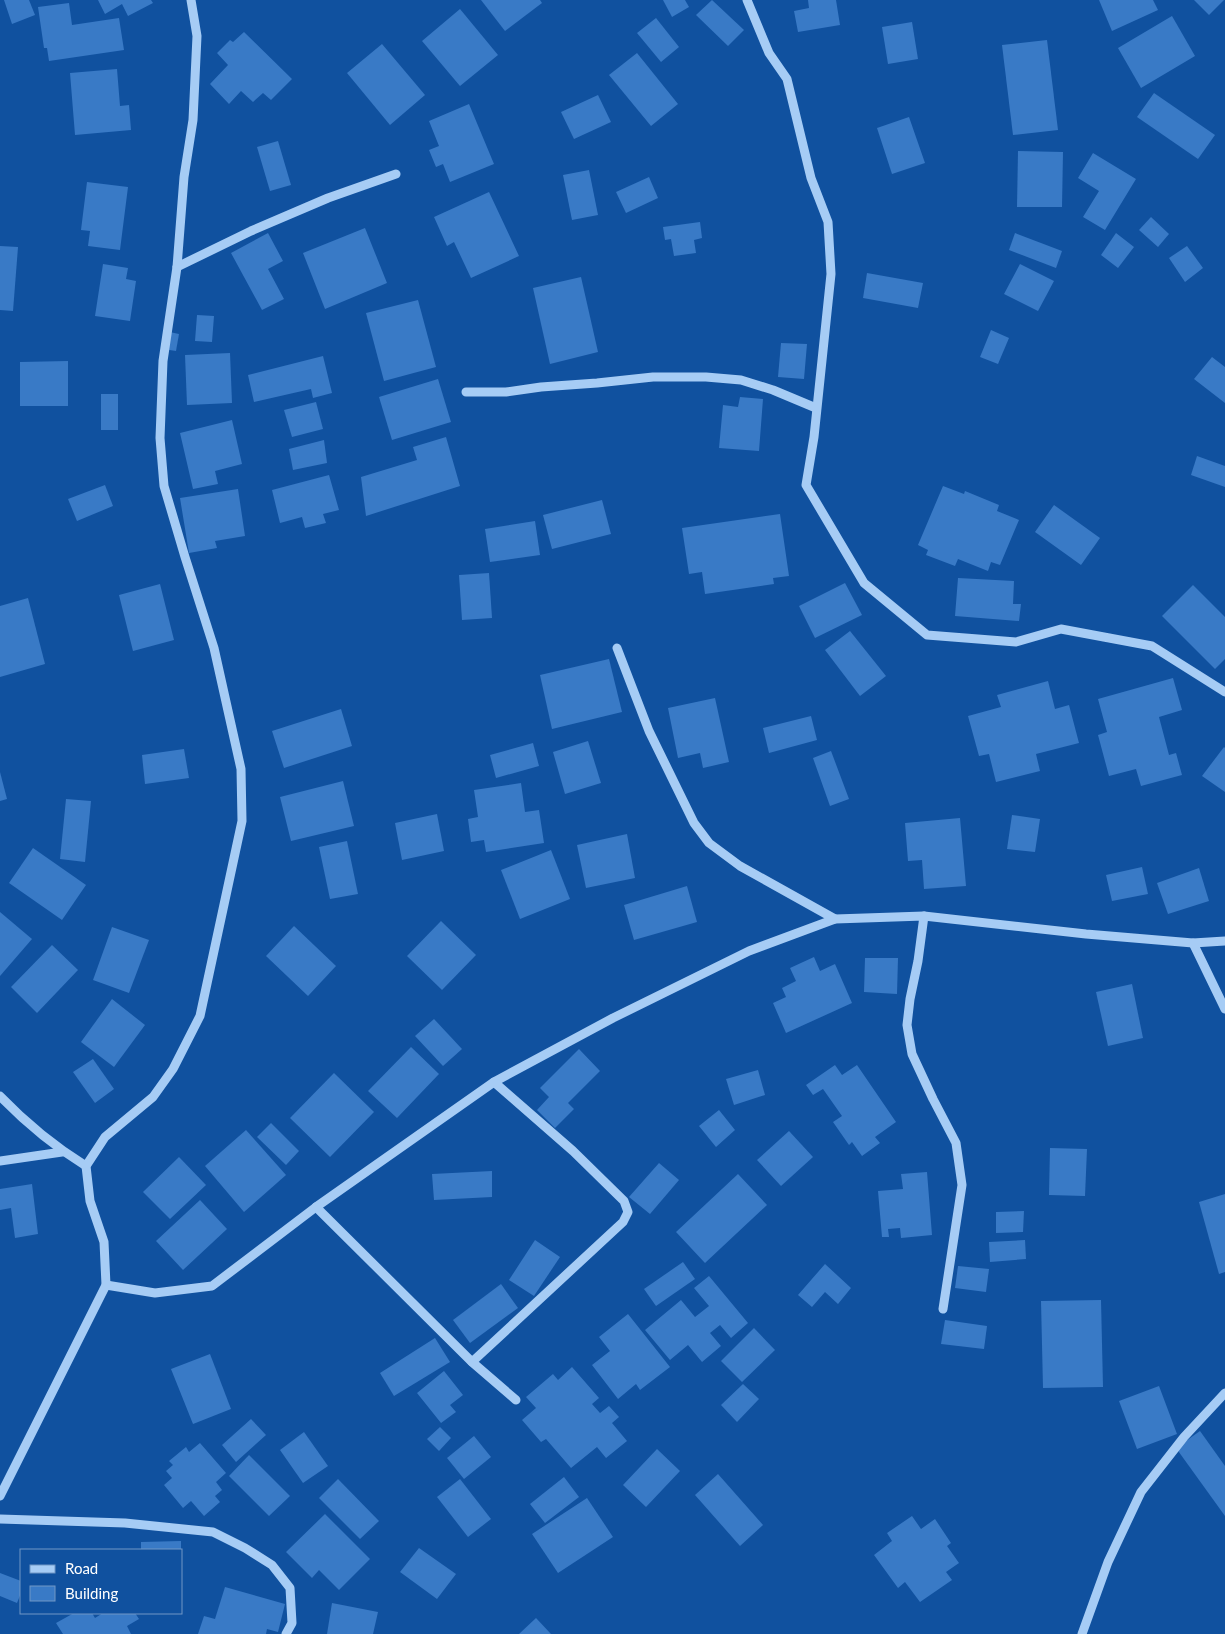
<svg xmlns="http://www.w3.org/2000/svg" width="1225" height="1634" font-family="Lato,sans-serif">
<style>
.building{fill:#397ac6}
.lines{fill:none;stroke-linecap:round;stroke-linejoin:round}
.minor{stroke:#a6ccf5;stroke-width:9}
</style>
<rect width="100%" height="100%" fill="#10519f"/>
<!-- building -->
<g class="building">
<polygon points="4,0 29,0 35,15 12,24"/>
<polygon points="98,0 151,0 153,3 128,16 122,4 105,14"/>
<polygon points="481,0 540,0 542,3 505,31"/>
<polygon points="663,0 685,0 689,7 672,17"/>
<polygon points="712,0 744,30 728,46 696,15"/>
<polygon points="808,0 836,0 840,25 798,32 794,11 809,8"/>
<polygon points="1099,0 1153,0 1158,10 1112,31"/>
<polygon points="1194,0 1224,0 1209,15"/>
<polygon points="69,3 72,25 119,18 124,50 49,61 47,48 44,48 38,7"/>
<polygon points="460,9 498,55 460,86 422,41"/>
<polygon points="1172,16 1195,56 1141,88 1118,48"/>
<polygon points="656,18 679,47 661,62 637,33"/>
<polygon points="912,22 918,59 888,64 882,27"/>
<polygon points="244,32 292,79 271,100 263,93 253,102 241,91 229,104 210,84 228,65 217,53 230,40 233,42"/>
<polygon points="1047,40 1058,130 1013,135 1002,45"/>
<polygon points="382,44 425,95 390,125 347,73"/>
<polygon points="637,53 678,104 651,126 609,75"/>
<polygon points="117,69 120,106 129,105 131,130 75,135 70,73"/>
<polygon points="1154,93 1215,135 1198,159 1137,117"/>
<polygon points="598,95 611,122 574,139 561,112"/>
<polygon points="469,104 494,164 450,182 443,164 436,167 429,150 439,146 429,121"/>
<polygon points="909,117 925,163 892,174 877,128"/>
<polygon points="278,141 291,185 270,191 257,147"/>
<polygon points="1018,151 1063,152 1062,207 1017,207"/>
<polygon points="1093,153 1136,179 1105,230 1083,217 1099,191 1078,178"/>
<polygon points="589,170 598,215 572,220 563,175"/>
<polygon points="649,177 658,198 626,213 616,192"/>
<polygon points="87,182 128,187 120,250 88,246 90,231 81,230"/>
<polygon points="489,192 519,256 471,278 454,242 447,246 434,217"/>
<polygon points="1151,217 1169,234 1158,247 1139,230"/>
<polygon points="700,222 702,238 694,240 696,253 674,256 671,239 665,240 663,227"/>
<polygon points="365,228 387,283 325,309 303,253"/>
<polygon points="268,233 283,261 268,269 284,299 262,310 231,253"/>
<polygon points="1015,233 1062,251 1056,268 1009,250"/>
<polygon points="1116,233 1134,247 1118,268 1101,255"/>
<polygon points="0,246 18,247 13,311 0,310"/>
<polygon points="1187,246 1203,268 1185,282 1169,258"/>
<polygon points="103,264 128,268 126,279 136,281 130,321 95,316"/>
<polygon points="1020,264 1054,281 1038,311 1004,294"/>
<polygon points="867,273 923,283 918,308 863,298"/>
<polygon points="581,277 598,352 550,364 533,288"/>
<polygon points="418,300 436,367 384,381 366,313"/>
<polygon points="197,315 214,316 212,342 195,341"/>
<polygon points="991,330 1009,338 998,364 980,357"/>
<polygon points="165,331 179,334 176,351 163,349"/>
<polygon points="781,343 807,344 804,379 778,377"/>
<polygon points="230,353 232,403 187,405 185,355"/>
<polygon points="323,356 332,393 313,398 311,389 254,402 248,375"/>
<polygon points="1212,357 1225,367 1225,403 1194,379"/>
<polygon points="68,361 68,406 20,406 20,362"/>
<polygon points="438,379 451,422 392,440 379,397"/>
<rect x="101" y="394" width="17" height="36"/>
<polygon points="740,397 763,399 759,451 719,448 723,405 738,407"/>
<polygon points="316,402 323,429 292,437 284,410"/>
<polygon points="232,420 242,464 215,471 218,484 193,489 180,433"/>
<polygon points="446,437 460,486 366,516 361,477 417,460 413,447"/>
<polygon points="324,440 327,463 293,470 289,449"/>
<polygon points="1197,456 1225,466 1225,487 1191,475"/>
<polygon points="329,475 339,510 323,514 326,523 305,528 302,517 280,523 272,490"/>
<polygon points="105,485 113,506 77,521 68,499"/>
<polygon points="943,486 964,494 965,491 999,505 997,511 1019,520 1000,565 991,562 988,571 958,559 955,566 926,555 928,550 918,545"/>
<polygon points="238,489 245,536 215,541 217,548 189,553 180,498"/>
<polygon points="602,500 611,534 552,549 543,515"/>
<polygon points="1054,505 1100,538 1081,565 1035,532"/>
<polygon points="780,514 789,576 773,578 774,584 705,594 702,572 689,574 682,528"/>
<polygon points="535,521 540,555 490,562 485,529"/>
<polygon points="489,573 492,618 462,620 459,575"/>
<polygon points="958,578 1014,581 1013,604 1021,604 1019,621 955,616"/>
<polygon points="845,583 862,615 815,638 799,606"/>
<polygon points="160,584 174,640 133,651 119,595"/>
<polygon points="1193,585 1225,617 1225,659 1215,669 1162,616"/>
<polygon points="28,598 45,664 0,677 0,606"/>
<polygon points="850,631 886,676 860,696 825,650"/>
<polygon points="609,659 622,712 552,729 540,675"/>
<polygon points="1173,678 1182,710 1159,717 1169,755 1176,753 1182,775 1141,786 1136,769 1109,776 1098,735 1107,732 1098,699"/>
<polygon points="1048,681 1055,709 1069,705 1079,743 1036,754 1040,771 996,782 989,754 979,756 968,716 1001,707 997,695"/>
<polygon points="715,698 729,762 703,768 700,753 678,758 668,708"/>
<polygon points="341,709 352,746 284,768 272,731"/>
<polygon points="811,716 817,740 769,753 763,728"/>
<polygon points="588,741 601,783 565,794 553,752"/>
<polygon points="533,743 539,766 496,778 490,755"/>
<polygon points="1224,747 1225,748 1225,792 1202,776"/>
<polygon points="184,749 189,778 145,784 142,755"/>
<polygon points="831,751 849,799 830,806 813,758"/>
<polygon points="0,772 7,799 0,801"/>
<polygon points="343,781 354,826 291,841 280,797"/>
<polygon points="521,783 525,812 539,810 544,843 486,852 484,840 471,842 468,819 478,817 474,790"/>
<polygon points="66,799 91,801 85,862 60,859"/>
<polygon points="437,814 444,851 402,860 395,823"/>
<polygon points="1012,815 1040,819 1035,852 1007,849"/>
<polygon points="960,818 966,886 924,889 922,860 908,861 905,823"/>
<polygon points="627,834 635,878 586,888 577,845"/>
<polygon points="347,841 358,894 330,899 319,847"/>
<polygon points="33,848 86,885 62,920 9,883"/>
<polygon points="551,850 570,899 520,919 501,870"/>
<polygon points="1142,867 1148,894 1112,901 1106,875"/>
<polygon points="1199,868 1209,901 1168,914 1157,883"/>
<polygon points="687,886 697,922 634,940 624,905"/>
<polygon points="0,912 32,939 0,976"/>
<polygon points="441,921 476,955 442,990 407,956"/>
<polygon points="294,926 336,966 308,996 266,956"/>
<polygon points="112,927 149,940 129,993 93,980"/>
<polygon points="52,945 78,970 37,1013 11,987"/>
<polygon points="814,957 820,971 835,964 852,1003 786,1033 773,1003 786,997 782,988 796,981 790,968"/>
<polygon points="865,958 898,958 897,994 864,992"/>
<polygon points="1132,984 1143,1038 1108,1046 1096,992"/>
<polygon points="112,999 145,1025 114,1067 81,1042"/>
<polygon points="434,1019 462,1049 443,1066 415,1036"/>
<polygon points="411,1047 439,1074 397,1118 368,1091"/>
<polygon points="579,1049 600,1071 568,1103 574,1109 555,1128 537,1110 549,1097 540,1088"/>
<polygon points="93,1059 114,1089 95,1103 73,1072"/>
<polygon points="835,1065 842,1075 857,1065 896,1122 875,1137 880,1143 862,1156 852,1142 849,1145 833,1122 842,1116 823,1089 813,1095 806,1085"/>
<polygon points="758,1070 765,1095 734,1105 726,1079"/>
<polygon points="334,1073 374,1112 330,1157 290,1118"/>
<polygon points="719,1110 735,1130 716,1147 699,1126"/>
<polygon points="271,1123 299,1151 286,1165 257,1137"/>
<polygon points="246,1130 286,1175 244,1212 205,1166"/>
<polygon points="789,1131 813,1157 781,1186 757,1160"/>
<polygon points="1050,1148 1087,1149 1085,1196 1049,1195"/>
<polygon points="179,1157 206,1185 170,1219 143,1192"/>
<polygon points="659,1163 679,1180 650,1214 629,1197"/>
<polygon points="492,1171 492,1197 434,1200 432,1174"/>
<polygon points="927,1172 932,1235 901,1238 900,1228 888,1229 889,1237 882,1237 878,1191 903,1189 901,1174"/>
<polygon points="738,1174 767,1205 705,1263 676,1232"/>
<polygon points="32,1184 38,1234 15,1238 11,1208 0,1210 0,1189"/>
<polygon points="1225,1194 1225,1272 1219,1274 1199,1202"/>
<polygon points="200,1200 227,1229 183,1270 156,1241"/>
<polygon points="1024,1211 1023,1232 996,1233 996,1212"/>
<polygon points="535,1240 560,1257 534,1296 509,1280"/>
<polygon points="1025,1240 1026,1259 990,1262 989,1242"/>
<polygon points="683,1262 695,1279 656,1306 644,1289"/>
<polygon points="825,1264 851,1288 838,1304 825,1292 812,1307 798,1295"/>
<polygon points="958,1266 989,1269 986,1292 955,1288"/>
<polygon points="709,1276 748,1323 731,1338 720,1325 710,1333 721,1346 702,1362 688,1345 670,1360 645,1330 681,1300 695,1317 709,1306 694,1288"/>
<polygon points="501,1284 518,1308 470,1343 453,1320"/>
<polygon points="1101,1300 1103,1387 1043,1388 1041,1301"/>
<polygon points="628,1314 670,1367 640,1390 636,1384 618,1399 592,1365 610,1351 599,1337"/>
<polygon points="945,1320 987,1326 984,1349 941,1344"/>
<polygon points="754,1328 775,1350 742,1382 721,1361"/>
<polygon points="435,1338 450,1362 394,1396 380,1373"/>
<polygon points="210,1354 231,1409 193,1424 171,1369"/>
<polygon points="572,1367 599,1398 592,1404 600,1413 609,1406 619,1417 612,1423 627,1441 606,1458 597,1447 571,1468 546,1439 541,1442 522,1420 536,1408 526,1397 553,1374 558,1380"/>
<polygon points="444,1371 463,1395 450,1405 456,1412 441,1423 417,1393"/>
<polygon points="743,1384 759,1399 737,1422 721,1405"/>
<polygon points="1159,1386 1177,1434 1137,1449 1119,1401"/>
<polygon points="251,1419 266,1435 236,1462 222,1445"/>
<polygon points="440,1427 451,1438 439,1451 427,1439"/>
<polygon points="1200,1431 1225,1466 1225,1516 1176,1448"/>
<polygon points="304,1432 328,1466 303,1483 280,1450"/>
<polygon points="474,1436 491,1457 464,1479 447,1458"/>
<polygon points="200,1443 226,1473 216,1482 222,1490 215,1496 220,1502 204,1516 191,1501 183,1508 164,1485 172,1478 166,1471 173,1465 169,1461 186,1447 189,1452"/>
<polygon points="657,1449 680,1471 646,1507 623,1485"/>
<polygon points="249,1455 290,1496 269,1516 229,1476"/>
<polygon points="718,1474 763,1525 740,1546 695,1495"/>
<polygon points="564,1477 579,1497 545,1523 530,1504"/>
<polygon points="338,1479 379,1521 360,1539 319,1498"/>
<polygon points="460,1479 491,1519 468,1537 437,1497"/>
<polygon points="587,1498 613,1537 558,1573 532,1534"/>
<polygon points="325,1514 370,1559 339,1590 319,1570 312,1578 286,1552"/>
<polygon points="912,1516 921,1529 935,1519 951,1543 947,1546 959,1563 946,1572 952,1580 920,1602 905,1582 898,1588 874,1555 892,1541 887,1533"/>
<polygon points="181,1541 181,1550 141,1550 141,1542"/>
<polygon points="419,1548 456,1574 437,1599 400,1572"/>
<polygon points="0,1573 21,1581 21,1593 17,1603 0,1596"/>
<polygon points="225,1587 285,1604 278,1632 267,1629 266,1634 198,1634 204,1616 215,1619"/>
<polygon points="332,1603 378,1612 373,1634 327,1634"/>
<polygon points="74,1613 92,1613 95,1618 103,1613 135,1613 139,1619 127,1626 131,1634 63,1634 56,1623"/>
<polygon points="536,1618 551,1634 519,1634"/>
</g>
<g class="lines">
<!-- minor -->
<g class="minor">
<polyline points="747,0 769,53 787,79 811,178 828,222 831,274 814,437 806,485 864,583 927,635 1016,642 1061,629 1152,646 1225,692"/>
<polyline points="177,267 251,231 328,198 396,174"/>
<polyline points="466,392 506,392 541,387 597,383 653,377 706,377 741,380 773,390 816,408"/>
<polyline points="617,648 649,731 694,823 709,843 740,866 835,919"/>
<polyline points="924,916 918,961 910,999 907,1025 912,1054 933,1099 956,1143 962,1185 943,1309"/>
<polyline points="1193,943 1225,1009"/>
<path d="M0,1096C26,1123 54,1146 86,1166"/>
<polyline points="0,1161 62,1152"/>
<polyline points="316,1207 472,1362 516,1400"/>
<polyline points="106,1285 155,1293 212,1286 316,1207 494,1082 613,1018 749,951 835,919 924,916 1086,934 1193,943 1225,941"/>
<polyline points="472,1362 623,1222 628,1212 624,1201 573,1151 494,1082"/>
<polyline points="0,1496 106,1285 104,1242 90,1201 86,1166 105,1137 153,1097 173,1069 200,1016 242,821 241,769 214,648 185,557 164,486 160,438 163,361 177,267 184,177 193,120 197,36 191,0"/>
<polyline points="0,1519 125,1523 213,1532 245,1548 272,1565 290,1588 292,1623 286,1634"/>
<polyline points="1082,1634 1108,1562 1141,1492 1184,1437 1225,1393"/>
</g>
</g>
<!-- legend -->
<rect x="20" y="1549" width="162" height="65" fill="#10519f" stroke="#7097c5"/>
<rect x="30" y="1565" width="25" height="8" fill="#a6ccf5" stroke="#7097c5"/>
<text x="65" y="1574" font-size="15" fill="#ffffff">Road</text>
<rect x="30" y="1586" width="25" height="15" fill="#397ac6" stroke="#7097c5"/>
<text x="65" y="1599" font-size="15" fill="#ffffff">Building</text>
</svg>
